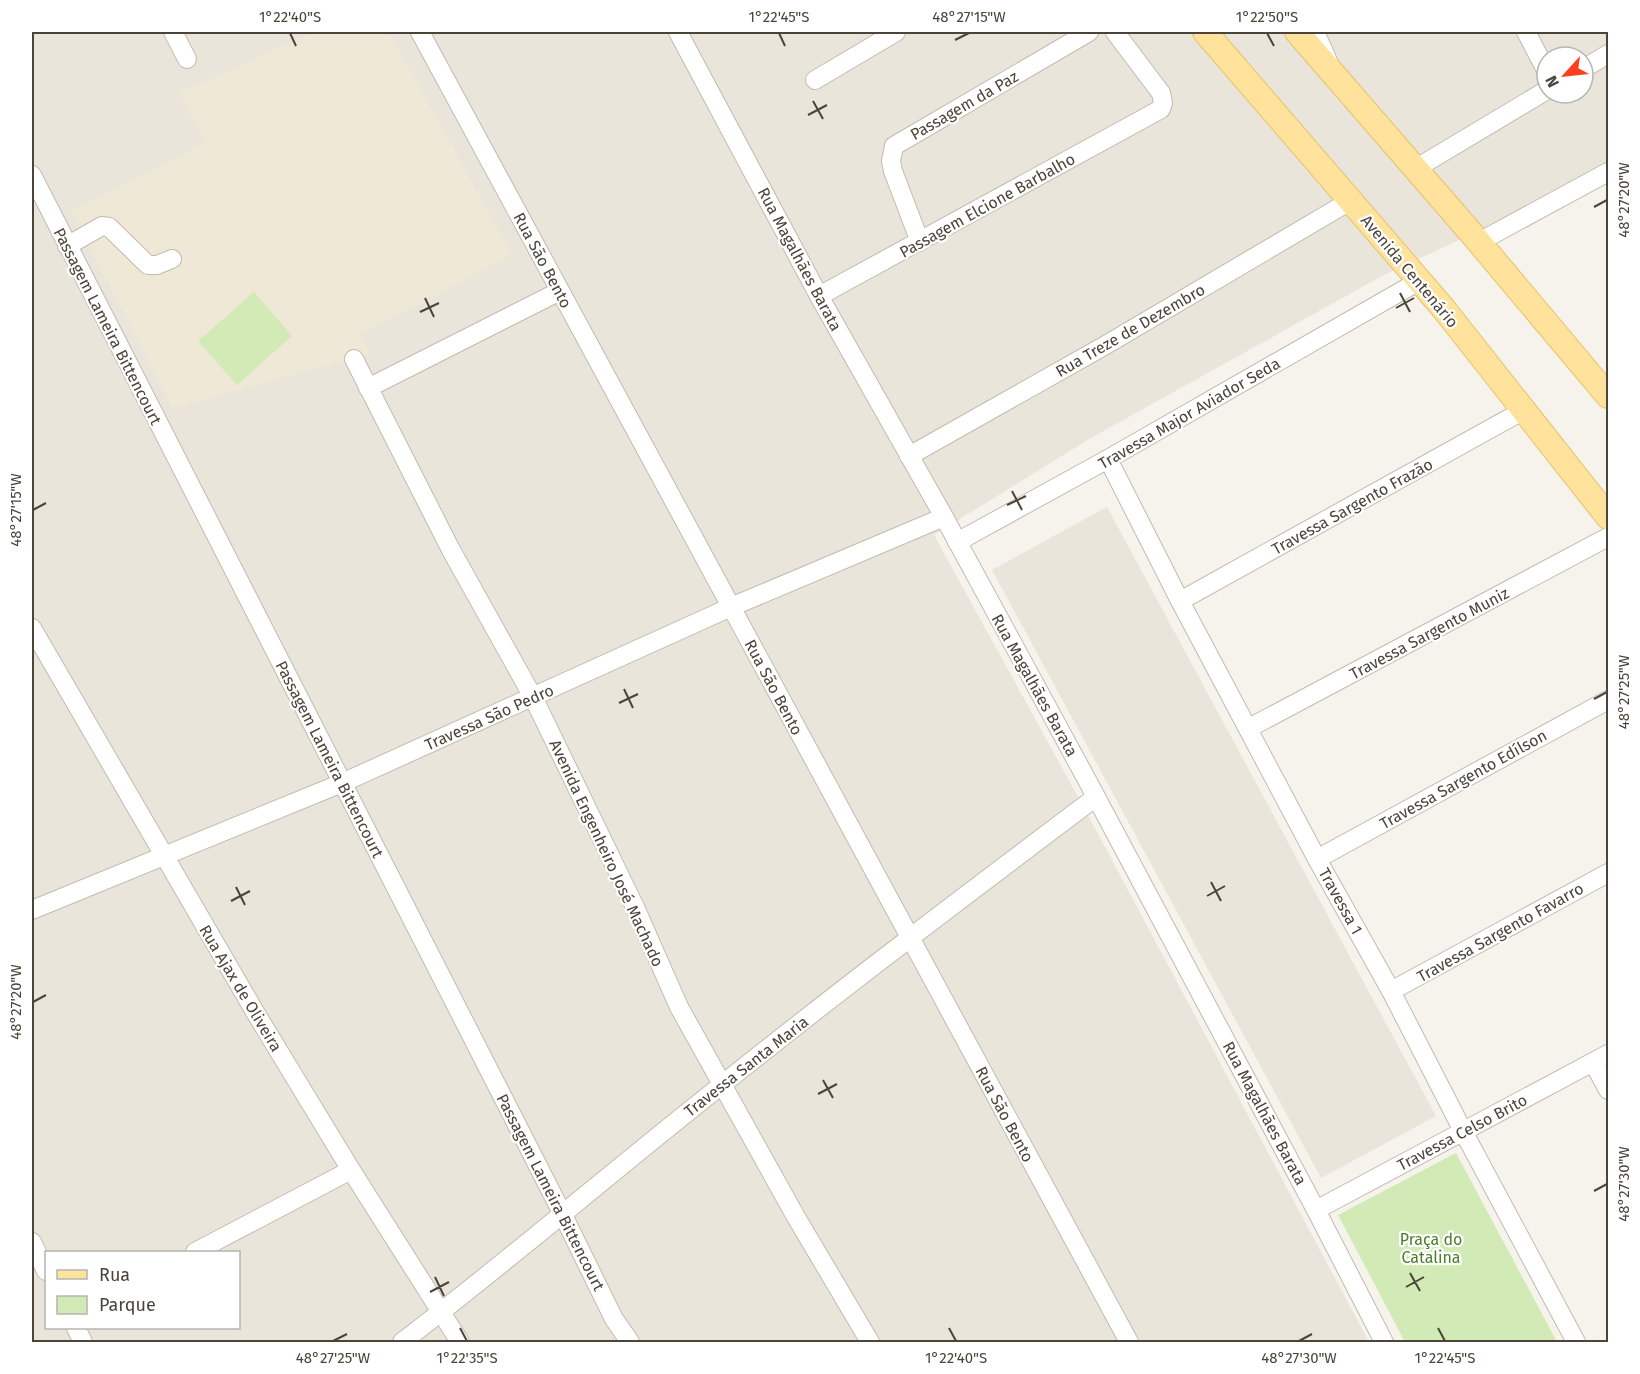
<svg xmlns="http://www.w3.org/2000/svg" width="1640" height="1374" font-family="'Fira Sans',sans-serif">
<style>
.residential{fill:#eae5da;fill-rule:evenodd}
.education{fill:#efe8d6}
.green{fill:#d2eab5}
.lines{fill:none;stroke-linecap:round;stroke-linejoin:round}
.minor-casing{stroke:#c2bbae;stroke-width:20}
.major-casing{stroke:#e6c16a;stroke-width:26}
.minor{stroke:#fff;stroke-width:18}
.major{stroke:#ffe39c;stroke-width:24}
.ticks{fill:none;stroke:#4b4439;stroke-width:2}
.labels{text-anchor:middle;stroke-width:4.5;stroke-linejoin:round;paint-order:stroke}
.street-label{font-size:16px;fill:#4b4439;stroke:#fff}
.park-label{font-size:16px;fill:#4a7f2a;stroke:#fff}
.neatline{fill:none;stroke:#4b4439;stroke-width:2}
.ticks-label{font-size:15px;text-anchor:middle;fill:#4b4439}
</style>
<rect width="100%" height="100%" fill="#f6f3ec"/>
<!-- residential -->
<g class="residential">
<path d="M32,32H1608V163L1472,234L1382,276L1091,438L934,535L1088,815L1369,1342H32ZM1547,57H1583V93H1547ZM46,1252H238V1328H46Z"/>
<polygon points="1107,507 1436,1116 1321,1178 992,570"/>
</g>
<!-- education -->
<polygon class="education" points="314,32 389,32 512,255 360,334 371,353 173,408 71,211 206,142 180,93"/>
<!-- green -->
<g class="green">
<polygon points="254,292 292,336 237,385 198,341"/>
<polygon points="1456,1153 1557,1342 1405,1342 1338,1215"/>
</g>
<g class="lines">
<!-- minor casing -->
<g class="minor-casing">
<g id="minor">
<polyline points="173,32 187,59"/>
<polyline points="420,32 1129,1342"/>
<polyline points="678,32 819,296 944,517 1087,780 1316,1210 1384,1342"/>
<polyline points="1315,32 1328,61"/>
<polyline points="1526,32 1547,72"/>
<polyline points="1583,69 1608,54"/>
<polyline points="815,80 896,32"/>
<polyline points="1415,169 1547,90"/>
<polyline points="32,175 563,1215 614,1319 630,1342"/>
<polyline points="920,242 893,171 891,161 894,146 1089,32"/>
<polyline points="1479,242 1608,172"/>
<polyline points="67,246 102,226 109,227 148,265 157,265 172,259"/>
<polyline points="819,296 1161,109 1163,103 1161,93 1115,32"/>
<polyline points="354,359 451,550 533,697 634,905 679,1007 796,1217 870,1342"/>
<polyline points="368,388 560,291"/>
<polyline points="909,456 1104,346 1350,201"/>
<polyline points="1108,459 1180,601 1317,859 1391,991 1463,1131 1576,1342"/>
<polyline points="957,542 1108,459 1419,281"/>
<polyline points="1180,601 1524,410"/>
<polyline points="32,628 255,1012 351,1170 460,1342"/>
<polyline points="1249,728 1608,537"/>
<polyline points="1317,859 1608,700"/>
<polyline points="32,910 342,783 731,607 944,517"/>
<polyline points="1391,991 1608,873"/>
<polyline points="1593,1062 1608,1090"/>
<polyline points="1316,1210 1608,1054"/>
<polyline points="32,1242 46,1271"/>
<polyline points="195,1252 351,1170"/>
<polyline points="76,1328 83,1342"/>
<path d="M402,1342C511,1259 615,1169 723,1084C845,986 970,892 1096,797"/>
</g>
</g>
<!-- major casing -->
<g class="major-casing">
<g id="major">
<polyline points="1205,32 1443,308 1608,517"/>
<polyline points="1297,32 1472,234 1608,396"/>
</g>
</g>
<!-- minor -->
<use href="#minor" class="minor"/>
<!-- major -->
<use href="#major" class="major"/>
</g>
<!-- ticks -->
<path class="ticks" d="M290,33L296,46M779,33L785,46M1267,33L1274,46M955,40L969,33M813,101L823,119M808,115L827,105M1594,207L1607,200M1400,293L1410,312M425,298L434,317M1396,308L1414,298M420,312L439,303M1012,491L1022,510M1007,505L1026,496M33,510L46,503M624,689L633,708M1594,699L1607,692M619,703L638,694M1211,882L1221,901M236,887L245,905M1207,896L1225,886M231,901L250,891M33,1002L46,995M823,1080L833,1098M818,1094L837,1084M1594,1191L1607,1184M1410,1273L1420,1291M435,1277L444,1296M1406,1287L1424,1277M430,1292L449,1282M460,1328L467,1341M949,1328L956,1341M1438,1328L1445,1341M333,1341L347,1334M1299,1341L1312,1334"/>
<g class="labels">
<!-- street labels -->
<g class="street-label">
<text transform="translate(964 105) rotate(-30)" y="6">Passagem da Paz</text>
<text transform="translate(987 205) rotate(-29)" y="6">Passagem Elcione Barbalho</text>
<text transform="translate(800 259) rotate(62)" y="6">Rua Magalhães Barata</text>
<text transform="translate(543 260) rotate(62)" y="6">Rua São Bento</text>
<text transform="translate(1410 271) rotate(50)" y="6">Avenida Centenário</text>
<text transform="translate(108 326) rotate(63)" y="6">Passagem Lameira Bittencourt</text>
<text transform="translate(1130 330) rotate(-30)" y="6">Rua Treze de Dezembro</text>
<text transform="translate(1189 413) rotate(-30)" y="6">Travessa Major Aviador Seda</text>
<text transform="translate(1352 506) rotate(-29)" y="6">Travessa Sargento Frazão</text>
<text transform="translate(1429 633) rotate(-28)" y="6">Travessa Sargento Muniz</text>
<text transform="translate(1035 685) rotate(61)" y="6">Rua Magalhães Barata</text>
<text transform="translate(774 687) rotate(62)" y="6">Rua São Bento</text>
<text transform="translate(489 717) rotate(-24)" y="6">Travessa São Pedro</text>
<text transform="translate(330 759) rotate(63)" y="6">Passagem Lameira Bittencourt</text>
<text transform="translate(1463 779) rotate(-29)" y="6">Travessa Sargento Edílson</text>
<text transform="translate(607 853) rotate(65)" y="6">Avenida Engenheiro José Machado</text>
<text transform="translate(1341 901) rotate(61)" y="6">Travessa 1</text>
<text transform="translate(1500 932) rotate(-29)" y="6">Travessa Sargento Favarro</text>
<text transform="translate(241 988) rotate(59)" y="6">Rua Ajax de Oliveira</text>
<text transform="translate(746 1066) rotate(-38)" y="6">Travessa Santa Maria</text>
<text transform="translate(1265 1113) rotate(62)" y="6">Rua Magalhães Barata</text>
<text transform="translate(1005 1114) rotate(62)" y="6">Rua São Bento</text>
<text transform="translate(1462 1132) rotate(-28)" y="6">Travessa Celso Brito</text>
<text transform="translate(551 1192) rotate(63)" y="6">Passagem Lameira Bittencourt</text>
</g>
<!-- park labels -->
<g class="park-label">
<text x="1431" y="1245">Praça do<tspan x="1431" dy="18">Catalina</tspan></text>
</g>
</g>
<!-- border -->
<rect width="1640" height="1374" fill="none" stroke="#ffffff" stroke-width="66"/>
<!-- legend -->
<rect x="45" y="1251" width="195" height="78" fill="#ffffff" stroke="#b7b4b0" stroke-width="1.5"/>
<rect x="57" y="1270" width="30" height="9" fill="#ffe39c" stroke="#b7b4b0" stroke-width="1.5"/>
<text x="99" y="1281" font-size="18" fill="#4b4439">Rua</text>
<rect x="57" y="1296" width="30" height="18" fill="#d2eab5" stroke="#b7b4b0" stroke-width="1.5"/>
<text x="99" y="1311" font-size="18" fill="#4b4439">Parque</text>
<!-- north arrow -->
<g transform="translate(1565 75) rotate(243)"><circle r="28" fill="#ffffff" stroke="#b7b4b0" stroke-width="1.5"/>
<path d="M0-4.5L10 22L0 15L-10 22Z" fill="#fc3f1d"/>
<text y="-9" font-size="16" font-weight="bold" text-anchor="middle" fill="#4b4439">N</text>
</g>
<rect x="33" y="33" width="1574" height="1308" class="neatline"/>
<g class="ticks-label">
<text x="290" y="22">1°22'40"S</text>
<text x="779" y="22">1°22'45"S</text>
<text x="969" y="22">48°27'15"W</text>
<text x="1267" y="22">1°22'50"S</text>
<text transform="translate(1624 200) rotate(-90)" y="5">48°27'20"W</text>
<text transform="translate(16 510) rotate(-90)" y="5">48°27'15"W</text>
<text transform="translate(1624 692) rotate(-90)" y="5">48°27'25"W</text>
<text transform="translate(16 1002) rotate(-90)" y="5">48°27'20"W</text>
<text transform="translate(1624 1184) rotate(-90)" y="5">48°27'30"W</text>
<text x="333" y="1363">48°27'25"W</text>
<text x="467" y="1363">1°22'35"S</text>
<text x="956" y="1363">1°22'40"S</text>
<text x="1299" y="1363">48°27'30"W</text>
<text x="1445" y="1363">1°22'45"S</text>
</g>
</svg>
